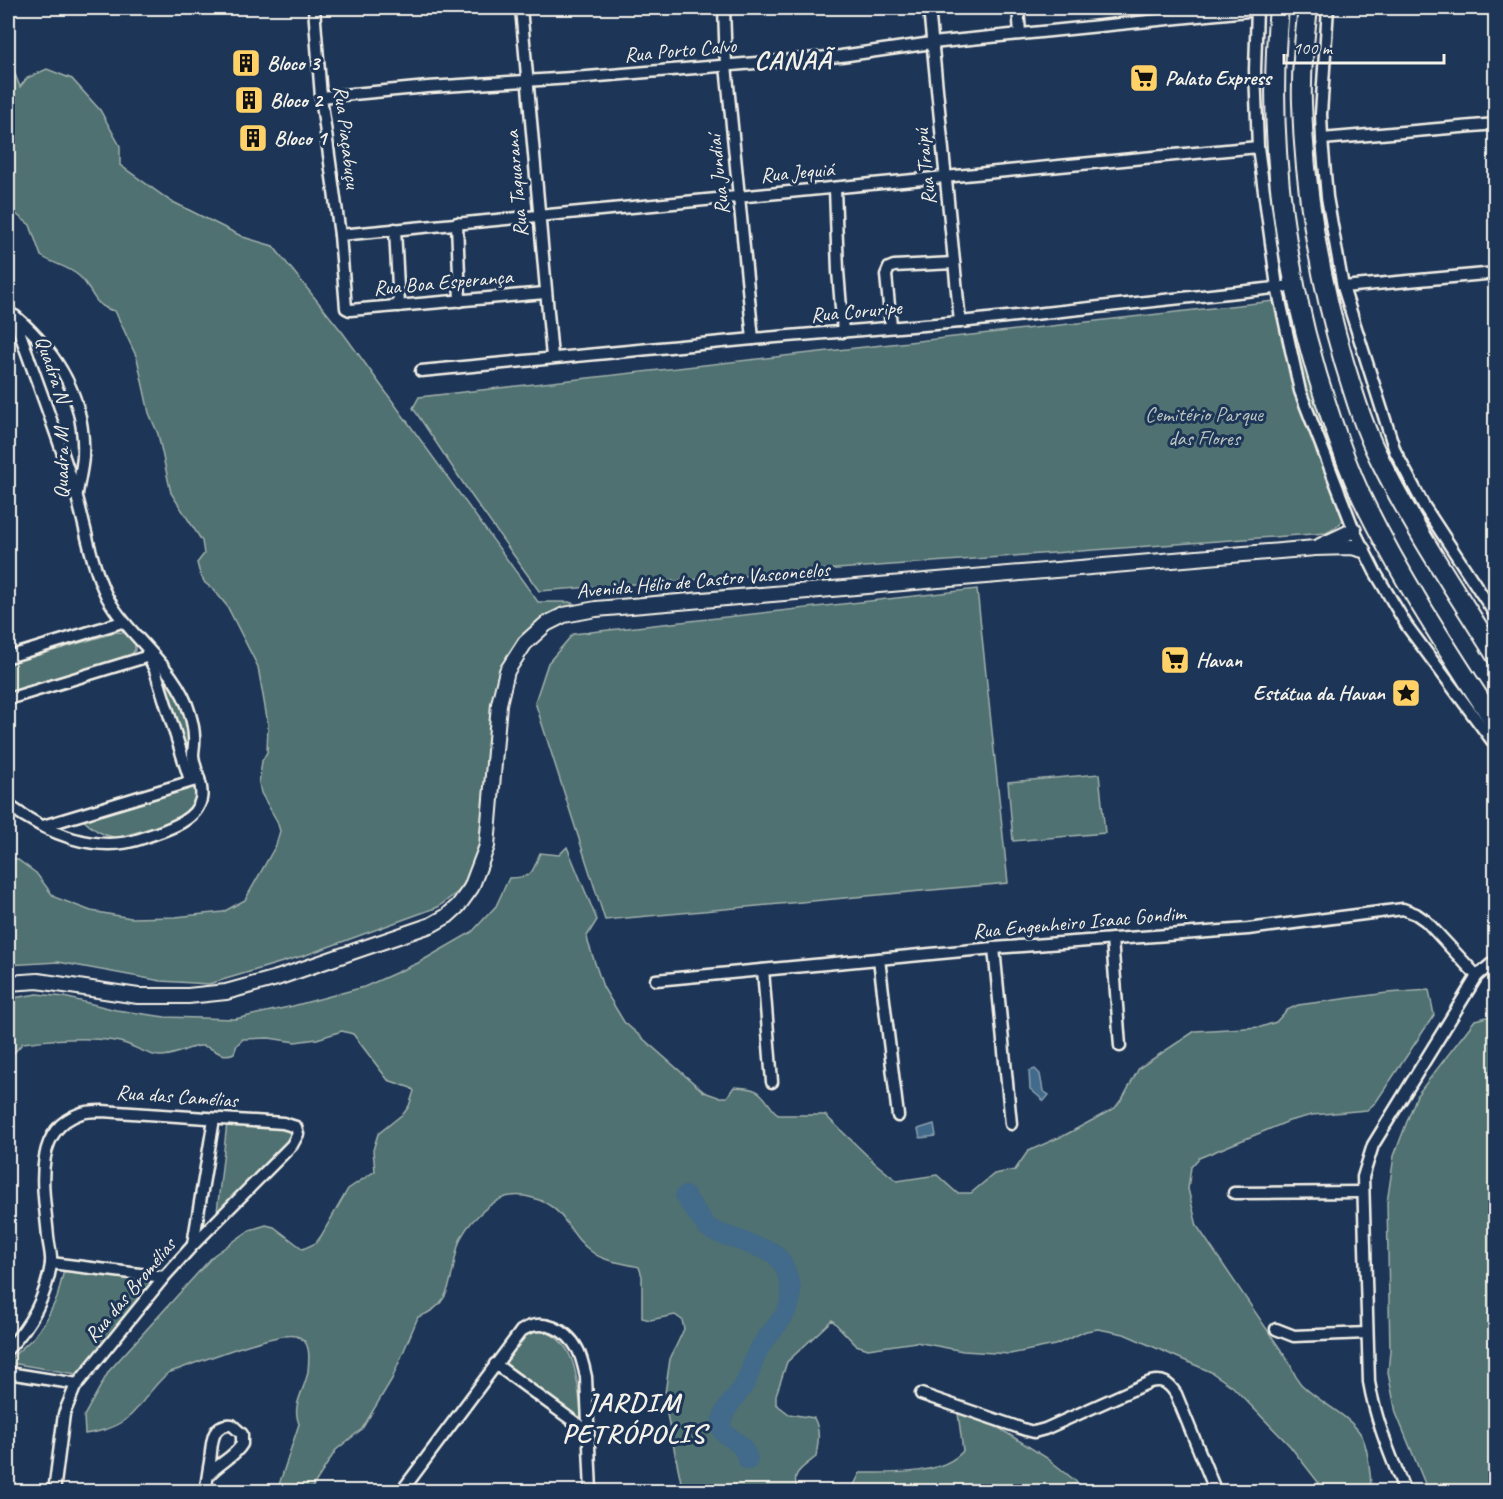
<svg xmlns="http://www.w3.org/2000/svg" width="1503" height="1499" font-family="Caveat,sans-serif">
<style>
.green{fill:#4f7171;stroke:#a2b1ac;stroke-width:1.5}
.water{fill:#436a8a;stroke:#8aa0b0;stroke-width:1.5}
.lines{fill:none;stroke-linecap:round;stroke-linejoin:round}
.river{stroke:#436a8a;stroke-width:20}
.street-casing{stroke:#f4f1e8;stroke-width:15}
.secondary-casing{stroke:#f4f1e8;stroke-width:18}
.highway-casing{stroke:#f4f1e8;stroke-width:22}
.street{stroke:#1d3557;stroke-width:10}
.secondary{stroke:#1d3557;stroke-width:14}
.highway{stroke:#1d3557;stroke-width:18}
.labels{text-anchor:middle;stroke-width:6;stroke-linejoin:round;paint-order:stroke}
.street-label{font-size:21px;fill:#f4f1e8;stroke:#1d3557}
.poi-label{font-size:21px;font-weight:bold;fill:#f4f1e8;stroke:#1d3557;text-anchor:start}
.park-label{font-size:21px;fill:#bac4be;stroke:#1d3557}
.district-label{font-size:27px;font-weight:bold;letter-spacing:1.5px;fill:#f4f1e8;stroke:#1d3557}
</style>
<rect width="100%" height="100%" fill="#1d3557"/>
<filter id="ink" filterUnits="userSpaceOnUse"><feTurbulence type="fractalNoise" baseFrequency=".0167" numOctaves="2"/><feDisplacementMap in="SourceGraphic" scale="12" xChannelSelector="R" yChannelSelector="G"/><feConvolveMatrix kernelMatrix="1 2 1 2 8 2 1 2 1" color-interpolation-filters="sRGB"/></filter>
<g filter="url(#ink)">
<!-- green -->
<g class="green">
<path d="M8,56L20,87L27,78L47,69L72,79L100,110L120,146V165L169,200L243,237L273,246L343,333L538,602H569L580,606C542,609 527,628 508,658L479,861L459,891L438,907L306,955L209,984L161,981L58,962L8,965V855L18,860L36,873L54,897L91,911L131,918L175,917L223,912L245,900L276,845L280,831L277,821L261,793L259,783L262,761L267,752L268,724L258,667L227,606L214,590L205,583L200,574L197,563L204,554L202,541L171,493L158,434L149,413L137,358L115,311C92,307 93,288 79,276C68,266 53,264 41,256L30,225L8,208Z"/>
<path d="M1293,299L1352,503C1346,518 1341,526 1326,533L539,591L471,495L413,408L419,397Z"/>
<polygon points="977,589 1008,883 605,920 535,702 548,663 573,634"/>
<polygon points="117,632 126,633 135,642 135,650 130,656 8,694 8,664"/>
<polygon points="166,679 182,701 192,740 186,744 180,742 163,682"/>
<polygon points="1099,774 1105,833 1013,841 1008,782"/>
<path d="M195,785C203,816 163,825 141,831C132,833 122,838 113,837C100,835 90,827 81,818Z"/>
<path d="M567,847L597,920L587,936L588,942L603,987L624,1022L704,1092L718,1097H727L734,1087C766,1088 760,1096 778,1115H825L875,1163L897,1181L937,1175L957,1193H971L994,1174L1015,1170L1028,1151L1067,1134L1115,1108L1124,1096L1139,1068L1195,1031L1261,1027L1276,1022L1287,1010L1298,1005L1387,993L1429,990L1434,1015L1376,1102L1367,1110L1312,1115L1289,1121L1199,1158L1191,1167L1188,1189L1197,1226L1289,1362C1293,1370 1296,1380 1303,1386C1319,1402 1347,1414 1360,1433C1368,1444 1371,1477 1371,1491H1320L1318,1482L1290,1446L1233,1387L1211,1372L1124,1334L1098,1329L1086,1331L1055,1345L1010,1354L963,1351L916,1342L868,1349L856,1345L832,1320L787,1362L776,1395V1404L789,1414L814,1418C821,1431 818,1443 816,1457C802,1468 790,1473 798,1491H681V1482L664,1400L670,1359L684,1329L682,1320L675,1315L650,1320L642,1318V1276L639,1267C625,1263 604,1262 592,1252C566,1234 568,1208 533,1198C526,1196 518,1195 511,1196C492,1198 465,1225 459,1243C449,1275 455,1305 418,1317L392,1379L362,1429L336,1450L310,1491H277L299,1424C291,1404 305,1391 308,1371C309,1359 312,1340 296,1336C276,1331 191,1365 168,1373C134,1403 139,1427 85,1434L84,1416L109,1371L214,1255L250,1230L266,1225L274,1227L303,1249L316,1243L321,1236L348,1189L375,1171L373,1150L378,1134L404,1113L409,1106L414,1091L411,1088L388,1080L353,1034L342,1031L317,1039L295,1042L269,1038L243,1039L237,1045L234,1053C220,1060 213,1045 200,1046C186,1047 174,1057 159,1056C146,1055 133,1045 120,1042C89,1036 54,1039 23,1043L12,1055L8,1066V999L37,994L64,997L116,1010L165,1017L235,1019L293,1006L364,987L418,963L472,932L496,906L509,878C535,877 531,874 540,853L559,855Z"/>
<polygon points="1495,1015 1495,1491 1428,1491 1396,1413 1388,1373 1390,1350 1387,1203 1394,1156 1417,1095 1475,1020"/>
<polygon points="227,1123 287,1126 296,1135 216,1221"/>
<polygon points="67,1269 158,1279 82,1375 11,1363 10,1359 34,1337 46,1320 57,1298 63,1274"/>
<path d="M540,1331C579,1337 578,1391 582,1421L502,1363L524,1335Z"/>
<path d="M958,1413L994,1425L1047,1458L1088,1491H851L860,1473C891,1473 941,1476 963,1451Z"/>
</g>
<!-- water -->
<g class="water">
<polygon points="1035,1069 1040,1074 1043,1091 1049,1095 1044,1101 1030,1089 1029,1071"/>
<polygon points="934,1124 936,1136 920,1138 918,1129"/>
</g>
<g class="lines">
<!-- river -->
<path class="river" d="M685,1196L706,1226L713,1231L772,1252C780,1258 784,1265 787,1274C802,1312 773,1323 758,1351C752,1361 751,1374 744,1385C737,1396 725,1407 722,1420C720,1437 730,1435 739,1444C744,1448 746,1454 748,1460"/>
<!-- street casing -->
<g class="street-casing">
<g id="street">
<polyline points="314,8 321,97 340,235 346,308 350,310 545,293"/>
<polyline points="521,8 552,357"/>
<polyline points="724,8 726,65 753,339"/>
<polyline points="929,8 960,322"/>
<polyline points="1018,8 1020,33"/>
<polyline points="1257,8 1255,70 1258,147 1277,287 1300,391 1354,530 1375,572 1407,626 1496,746"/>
<polyline points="1328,8 1321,114 1322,139 1327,197 1343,287 1395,451 1424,506 1496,616"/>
<polyline points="321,97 428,87 587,77 841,56 932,43 1257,10"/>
<polyline points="1322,139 1496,124"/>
<polyline points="835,188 838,271 843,332"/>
<polyline points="457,223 460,301"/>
<polyline points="395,229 399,306"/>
<polyline points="340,235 1258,147"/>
<polyline points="1343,287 1496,273"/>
<path d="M15,316C57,352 86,399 83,457C82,469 79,481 77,493"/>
<polyline points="891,326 886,275 889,268 894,266 954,263"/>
<polyline points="421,371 753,339 960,322 1293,286"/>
<polyline points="147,653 155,670 190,780"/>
<polyline points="8,657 122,622"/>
<polyline points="8,699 149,656"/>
<path d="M8,805C46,833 96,855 143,838C161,831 196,823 201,799C204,785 194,769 193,755C193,749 195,743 194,737C194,730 192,721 190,714C177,667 130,639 107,597C92,567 86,530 77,497C59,438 36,380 16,322L9,311"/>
<polyline points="43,826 199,779"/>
<polyline points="1112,939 1120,1046"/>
<polyline points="994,948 1011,1124"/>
<polyline points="879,959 898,1116"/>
<polyline points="763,970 772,1082"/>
<polyline points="656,980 994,948 1248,929 1403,909 1416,914 1426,921 1477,976"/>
<polyline points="1234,1193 1362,1192"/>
<polyline points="193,1244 214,1119"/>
<polyline points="51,1263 164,1277"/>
<polyline points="1276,1329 1294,1336 1367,1333"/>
<path d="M8,1349C30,1326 46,1297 51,1264C52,1256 49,1246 48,1237C45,1197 29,1132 79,1114C86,1111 95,1111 102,1111L283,1123L296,1127L298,1134L292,1145L193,1245L164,1277L75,1387L64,1414L54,1492"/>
<polyline points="495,1364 587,1431"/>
<polyline points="8,1373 78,1384"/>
<path d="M921,1394L1026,1430L1034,1432L1045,1429L1150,1382C1163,1379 1169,1383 1176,1394L1216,1492"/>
<path d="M205,1492C207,1482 208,1472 210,1462C212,1446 210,1423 232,1425L242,1434V1444C234,1458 218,1463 208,1476"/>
<path d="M401,1492L521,1331C542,1317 567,1329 578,1350C582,1358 584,1368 586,1377L591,1492"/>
<path d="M1405,1492C1390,1454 1376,1422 1369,1382L1363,1177L1373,1145L1477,976L1496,960"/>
</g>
</g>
<!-- secondary casing -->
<g class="secondary-casing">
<g id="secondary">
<polyline points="1320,546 1354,530"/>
<polyline points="8,983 38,981 138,996 188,996 226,992 277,978 352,952 431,925 447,916 458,906 471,888 487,846 499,704 507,671 525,643 546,624 564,615 596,609 1315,548 1352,547 1363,550"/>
</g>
</g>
<!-- highway casing -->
<g class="highway-casing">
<g id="highway">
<path d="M1279,8C1266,146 1286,287 1331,418C1340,445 1350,472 1362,498C1400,577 1448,650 1496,724"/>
<path d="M1308,8C1304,39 1301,71 1302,103C1304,188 1320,280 1344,362C1354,394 1363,426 1378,456C1412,526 1455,590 1496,656"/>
</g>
</g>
<!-- street -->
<use href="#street" class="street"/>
<!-- secondary -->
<use href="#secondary" class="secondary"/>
<!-- highway -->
<use href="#highway" class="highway"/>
</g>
</g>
<!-- icons -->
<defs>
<g id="building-square" transform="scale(1.5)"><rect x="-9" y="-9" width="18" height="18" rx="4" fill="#ffd166" stroke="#1d3557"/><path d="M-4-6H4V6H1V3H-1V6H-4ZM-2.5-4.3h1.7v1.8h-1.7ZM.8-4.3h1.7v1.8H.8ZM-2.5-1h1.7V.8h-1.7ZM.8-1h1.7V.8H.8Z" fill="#111"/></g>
<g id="supermarket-square" transform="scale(1.5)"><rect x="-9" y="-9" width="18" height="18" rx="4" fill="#ffd166" stroke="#1d3557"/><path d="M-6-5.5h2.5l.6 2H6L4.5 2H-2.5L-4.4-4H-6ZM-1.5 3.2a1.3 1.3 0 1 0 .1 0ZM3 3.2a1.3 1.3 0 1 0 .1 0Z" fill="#111"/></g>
<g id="sight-square" transform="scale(1.5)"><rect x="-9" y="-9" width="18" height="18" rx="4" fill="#ffd166" stroke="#1d3557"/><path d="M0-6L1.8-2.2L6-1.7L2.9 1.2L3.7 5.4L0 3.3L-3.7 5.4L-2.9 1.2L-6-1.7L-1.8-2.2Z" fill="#111"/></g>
</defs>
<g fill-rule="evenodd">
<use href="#building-square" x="246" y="63"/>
<use href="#supermarket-square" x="1144" y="78"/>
<use href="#building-square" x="249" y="100"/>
<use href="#building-square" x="253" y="138"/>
<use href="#supermarket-square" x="1175" y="660"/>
<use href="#sight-square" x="1406" y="693"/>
</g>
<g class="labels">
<!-- street labels -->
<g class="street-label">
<text transform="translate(680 50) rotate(-5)" y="7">Rua Porto Calvo</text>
<text transform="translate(347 137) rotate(83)" y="7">Rua Piaçabuçu</text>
<text transform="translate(925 167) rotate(-96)" y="7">Rua Traipú</text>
<text transform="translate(797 172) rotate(-5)" y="7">Rua Jequiá</text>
<text transform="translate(718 175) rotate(-96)" y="7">Rua Jundiaí</text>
<text transform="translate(516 184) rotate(-95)" y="7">Rua Taquarana</text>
<text transform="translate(443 282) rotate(-5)" y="7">Rua Boa Esperança</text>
<text transform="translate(856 311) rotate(-5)" y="7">Rua Coruripe</text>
<text transform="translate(53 369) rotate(71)" y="7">Quadra N</text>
<text transform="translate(61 463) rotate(-90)" y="7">Quadra M</text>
<text transform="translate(703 580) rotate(-5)" y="7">Avenida Hélio de Castro Vasconcelos</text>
<text transform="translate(1079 922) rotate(-5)" y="7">Rua Engenheiro Isaac Gondim</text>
<text transform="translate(177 1096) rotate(4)" y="7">Rua das Camélias</text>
<text transform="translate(130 1290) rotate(-50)" y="7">Rua das Bromélias</text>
</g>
<!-- poi labels -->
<g class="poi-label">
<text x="267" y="70">Bloco 3</text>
<text x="1165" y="85">Palato Express</text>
<text x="270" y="107">Bloco 2</text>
<text x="274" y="145">Bloco 1</text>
<text x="1196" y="667">Havan</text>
<text x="1385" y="700" text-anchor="end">Estátua da Havan</text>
</g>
<!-- park labels -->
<g class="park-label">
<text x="1204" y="421">Cemitério Parque<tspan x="1204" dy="24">das Flores</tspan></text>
</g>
<!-- district labels -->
<g class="district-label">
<text x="793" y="69">CANAÃ</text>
<text x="634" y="1411">JARDIM<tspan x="634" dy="31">PETRÓPOLIS</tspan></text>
</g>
</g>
<!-- margin -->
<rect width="1503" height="1499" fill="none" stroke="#1d3557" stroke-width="30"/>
<rect x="15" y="15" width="1473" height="1469" fill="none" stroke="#f4f1e8" stroke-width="2" filter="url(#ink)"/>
<!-- scale -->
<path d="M1284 54v9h160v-9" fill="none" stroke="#f4f1e8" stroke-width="3"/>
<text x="1293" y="54" font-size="18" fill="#f4f1e8" stroke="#1d3557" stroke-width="4.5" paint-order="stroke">100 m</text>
</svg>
